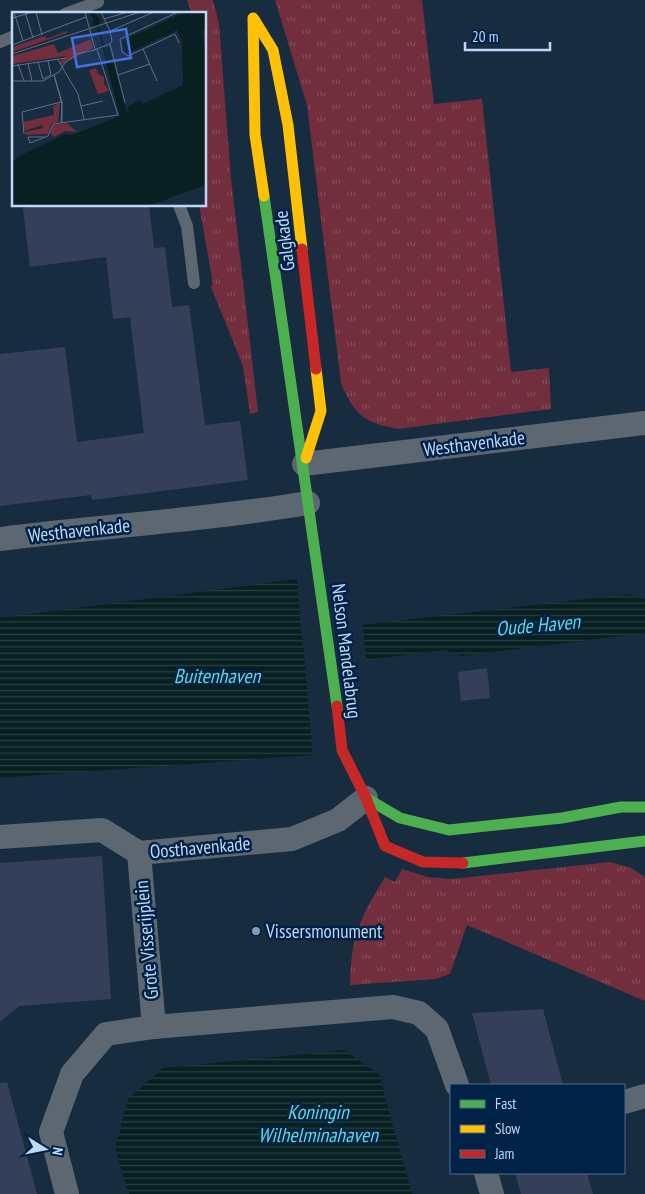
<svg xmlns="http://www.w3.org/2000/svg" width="645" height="1194" font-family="'PT Sans Narrow',sans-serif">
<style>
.grass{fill:url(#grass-tufts)}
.water{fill:url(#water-rules)}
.pier{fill:#182c40}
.building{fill:#353f5a}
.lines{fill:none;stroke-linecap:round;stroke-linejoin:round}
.lane{stroke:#5c6772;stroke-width:12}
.street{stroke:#5c6772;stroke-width:24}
.fast{stroke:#4caf50;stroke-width:11}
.slow{stroke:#ffc107;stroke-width:11}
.jam{stroke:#c62828;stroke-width:11}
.poi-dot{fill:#859cb6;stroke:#002246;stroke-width:2}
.labels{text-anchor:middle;stroke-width:5;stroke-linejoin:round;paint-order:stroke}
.street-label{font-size:19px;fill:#bfd8f6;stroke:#002246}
.poi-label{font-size:19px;fill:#bfd8f6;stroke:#002246;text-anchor:start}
.water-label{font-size:20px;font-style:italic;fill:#5ddad7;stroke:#002246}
.inset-river{fill:none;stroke:#082022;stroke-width:2.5}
.inset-road{fill:none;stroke:#5b7189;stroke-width:1}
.view{fill:#4670e0;fill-opacity:0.15;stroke:#4670e0;stroke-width:2.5}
.inset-edge{fill:none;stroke:#bfd8f6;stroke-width:2.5}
</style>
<defs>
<pattern id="grass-tufts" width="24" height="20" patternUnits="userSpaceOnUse" patternTransform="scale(1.25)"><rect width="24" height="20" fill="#722e3d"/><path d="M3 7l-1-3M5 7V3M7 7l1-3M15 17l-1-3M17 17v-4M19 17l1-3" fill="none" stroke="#844c5a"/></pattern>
<pattern id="water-rules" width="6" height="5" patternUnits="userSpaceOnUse" patternTransform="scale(1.25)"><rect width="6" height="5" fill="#082022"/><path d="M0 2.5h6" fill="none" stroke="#2a4043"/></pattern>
</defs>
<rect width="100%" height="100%" fill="#182c40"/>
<!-- grass -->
<g class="grass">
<polygon points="187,0 213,0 219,24 231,178 258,412 250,414 243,366 211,287 213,284 199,205 205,205 205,14 192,14"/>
<path d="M275,0H422L434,104L482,99L511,372L549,368L551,409L398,429C365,423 354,415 341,383L307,105Z"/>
<path d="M610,862L631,868L645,877V1001L467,925L450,974L435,979L350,985C351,936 360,918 385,877L395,882L402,869L428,877L451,879Z"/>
</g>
<!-- water -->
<g class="water">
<polygon points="297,579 301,632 628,594 645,599 645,633 461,656 445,650 305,668 313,755 0,778 0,618"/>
<polygon points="344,1050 379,1074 412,1194 129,1194 115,1149 128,1099 163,1068"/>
</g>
<!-- pier -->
<polygon class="pier" points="362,623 367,662 306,670 301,629"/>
<!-- building -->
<g class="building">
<polygon points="45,205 149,205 154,248 165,247 172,307 189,305 205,425 240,421 248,480 92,500 91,495 0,506 0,354 65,347 77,442 144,433 130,317 113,319 106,257 30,267 23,208"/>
<polygon points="487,668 490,698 461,701 458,672"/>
<polygon points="102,856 111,999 19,1006 0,1022 0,863"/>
<polygon points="543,1009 563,1085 491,1085 472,1013"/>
<polygon points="7,1082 37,1194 0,1194 0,1083"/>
<polygon points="515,1173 587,1173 593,1194 521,1194"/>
</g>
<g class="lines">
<!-- lane -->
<g class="lane">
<polyline points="65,14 98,2"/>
<polyline points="0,42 14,36"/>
<polyline points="179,205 187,226 194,283"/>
</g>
<!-- street -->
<g class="street">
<polyline points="304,464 645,423"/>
<path d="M0,539C103,526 206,520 308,503"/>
<polyline points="0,837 102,830 139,853 292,839 338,820 366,798"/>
<polyline points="139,853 154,1027"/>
<polyline points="624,1102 645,1096"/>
<polyline points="486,1173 492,1194"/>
<polyline points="67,1194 51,1132 72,1074 106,1034 154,1027 393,1007 419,1013 437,1029 457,1085"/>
</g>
<!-- fast -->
<g class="fast">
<polyline points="264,196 337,706"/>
<polyline points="366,798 400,818 449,830 562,818 621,807 645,807"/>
<polyline points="463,863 645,841"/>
</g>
<!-- slow -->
<g class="slow">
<polyline points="253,18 255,135 264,196"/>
<polyline points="254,19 273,50 288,125 302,249"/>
<polyline points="306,458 321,411 316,369"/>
</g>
<!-- jam -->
<g class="jam">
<polyline points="302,249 316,369"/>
<polyline points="337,706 342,750 366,798 385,846 423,862 463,863"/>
</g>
</g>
<!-- markers -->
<circle class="poi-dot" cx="256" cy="931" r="5"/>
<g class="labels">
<!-- street labels -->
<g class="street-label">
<text transform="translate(284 241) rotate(-97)" y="7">Galgkade</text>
<text transform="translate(474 443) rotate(-7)" y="7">Westhavenkade</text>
<text transform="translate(79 530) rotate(-6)" y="7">Westhavenkade</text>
<text transform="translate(347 651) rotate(83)" y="7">Nelson Mandelabrug</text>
<text transform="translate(200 847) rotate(-5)" y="7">Oosthavenkade</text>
<text transform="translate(146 940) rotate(-95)" y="7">Grote Visserijplein</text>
</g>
<!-- poi labels -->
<g class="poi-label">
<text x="266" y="938">Vissersmonument</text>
</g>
<!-- water labels -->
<g class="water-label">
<text transform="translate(538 625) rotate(-5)" y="7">Oude Haven</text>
<text x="217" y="683">Buitenhaven</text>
<text x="318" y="1119">Koningin<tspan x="318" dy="23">Wilhelminahaven</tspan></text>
</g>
</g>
<!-- overview -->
<g transform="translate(12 12)">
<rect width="194" height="194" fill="#182c40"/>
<path d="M55,19V21L0,40V35L33,24L34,27ZM79,27L81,36L49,53L47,50L54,44L0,52V44L42,32L46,41ZM48,91L46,110L39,112L36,122L14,123L13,120L31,116L30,113L13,119L11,110L42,103L41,94ZM55,111L65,120L53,119L42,125L38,121L41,113Z" fill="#722e3d"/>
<path d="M84,56L86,62L92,65V71L97,79L86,82L77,58Z" fill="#722e3d"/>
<path d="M76,0H82L89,9L86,14L93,36L97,35L115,101L116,95L127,88L131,92L171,73L170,30L165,18L116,41L112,39L110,29L173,0H194V15L190,19L194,41V173L136,194H0V151L5,145L53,122L60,123L108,104L85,15L80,13L81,6Z" fill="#082022"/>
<path class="inset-river" d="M4,194L169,123L194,119"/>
<path class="inset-road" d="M2,0L11,29M13,0L21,26M24,0L30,23M73,0L83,37M89,0L98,19M0,6L21,0M92,7L116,0M98,32L113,91M98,32L100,29L98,19L142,0M0,33L74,5M131,37L145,69M82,38L98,32M110,40L108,27L166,0M110,40L116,44L163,22L167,31M0,42L128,0M46,48L66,82L72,107M26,50L31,67L39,63L36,49M16,51L20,69M53,51L65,42L83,38M6,52L12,69M0,54L54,46M106,63L138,52M0,69H31L47,60L53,51M69,94L91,89M49,111L50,92L42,63L50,90V110M12,122L10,100L49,90M32,125H16L18,131L36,124L41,112L106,103L85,37"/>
<path class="view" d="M114,17L119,46L65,55L60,26Z"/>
<rect width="194" height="194" class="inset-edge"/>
</g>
<!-- legend -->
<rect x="450" y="1084" width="175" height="90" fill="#002246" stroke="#4c6b8c"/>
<rect x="460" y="1100" width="25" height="8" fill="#4caf50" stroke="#4c6b8c"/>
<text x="495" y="1109" font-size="15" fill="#bfd8f6">Fast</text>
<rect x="460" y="1125" width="25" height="8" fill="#ffc107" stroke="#4c6b8c"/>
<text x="495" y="1134" font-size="15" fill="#bfd8f6">Slow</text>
<rect x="460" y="1150" width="25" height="8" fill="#c62828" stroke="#4c6b8c"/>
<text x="495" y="1159" font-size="15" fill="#bfd8f6">Jam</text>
<!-- north arrow -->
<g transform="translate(45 1149) rotate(100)" stroke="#002246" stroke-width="4" paint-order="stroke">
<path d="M0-4L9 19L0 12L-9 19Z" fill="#bfd8f6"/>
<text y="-8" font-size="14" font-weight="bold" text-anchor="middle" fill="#bfd8f6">N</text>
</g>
<!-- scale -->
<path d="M465 42v8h85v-8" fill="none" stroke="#bfd8f6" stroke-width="2.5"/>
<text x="472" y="42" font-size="15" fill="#bfd8f6" stroke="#002246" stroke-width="4" paint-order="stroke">20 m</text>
</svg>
